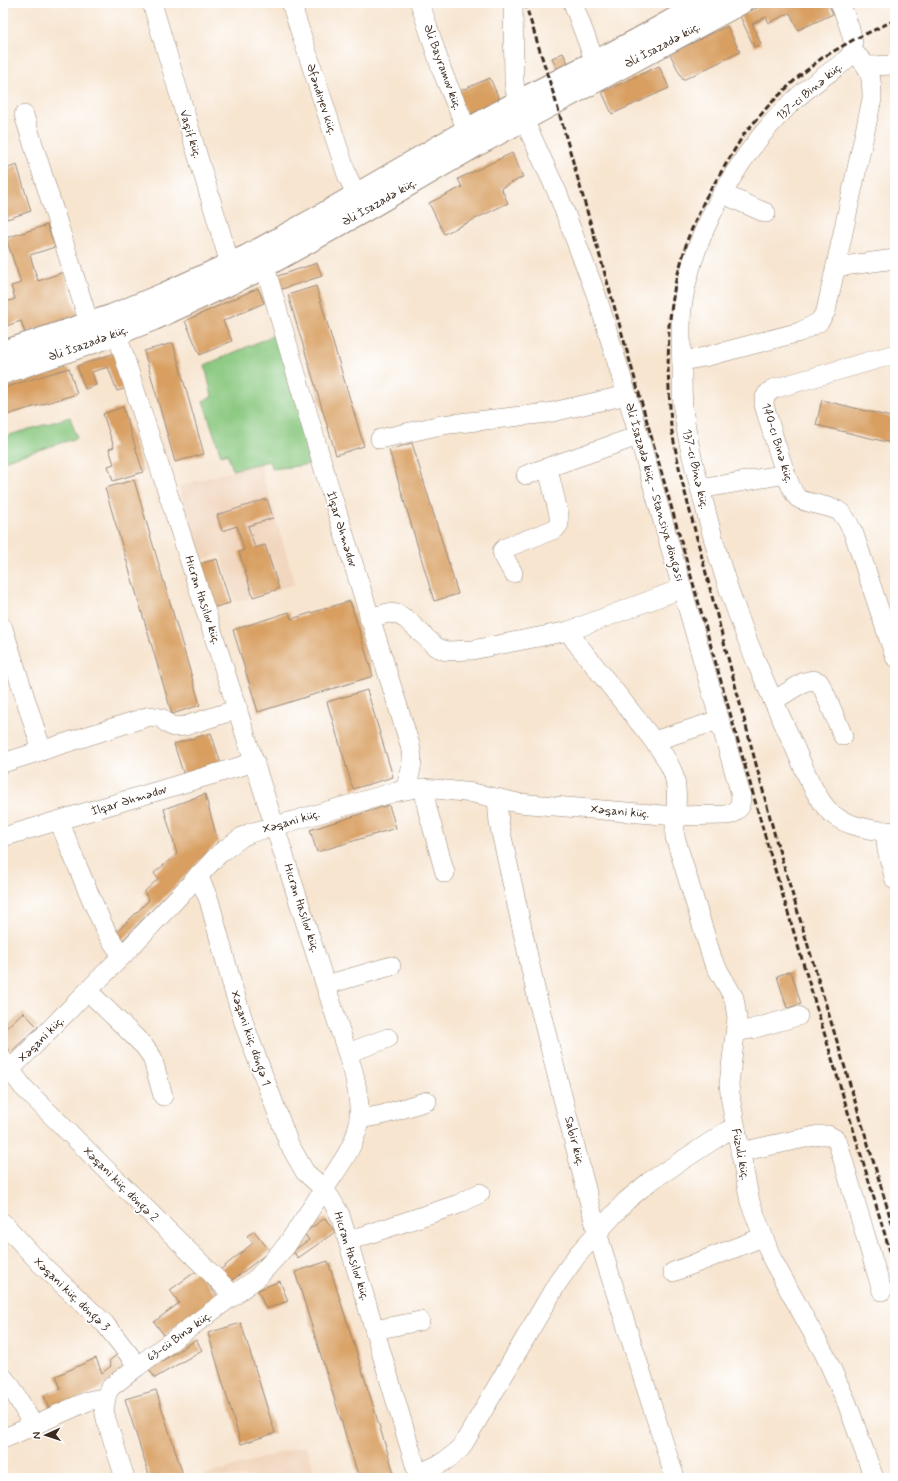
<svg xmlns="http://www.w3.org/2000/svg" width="898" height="1481" font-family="Mynerve,sans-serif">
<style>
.built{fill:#f1d5bd}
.green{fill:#88c77e;stroke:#62784e}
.building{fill:#d89f61}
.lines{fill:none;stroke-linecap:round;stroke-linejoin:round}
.minor-casing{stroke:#987;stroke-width:20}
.major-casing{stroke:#987;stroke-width:24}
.minor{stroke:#fff;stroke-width:19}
.major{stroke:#fff;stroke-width:22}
.rail{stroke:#3b2a1e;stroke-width:3;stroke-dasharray:6 3;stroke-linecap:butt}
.labels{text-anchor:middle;stroke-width:3.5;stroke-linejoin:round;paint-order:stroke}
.street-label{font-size:12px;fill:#3b2a1e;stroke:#fff}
</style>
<rect width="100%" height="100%" fill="#fff"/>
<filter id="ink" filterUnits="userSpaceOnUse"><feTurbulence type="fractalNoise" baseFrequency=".025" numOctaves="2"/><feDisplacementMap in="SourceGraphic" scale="8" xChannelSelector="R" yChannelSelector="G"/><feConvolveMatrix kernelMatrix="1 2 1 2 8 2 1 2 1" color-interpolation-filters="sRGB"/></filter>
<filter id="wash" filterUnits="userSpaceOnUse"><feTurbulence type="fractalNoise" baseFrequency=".012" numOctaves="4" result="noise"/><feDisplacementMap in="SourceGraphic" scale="16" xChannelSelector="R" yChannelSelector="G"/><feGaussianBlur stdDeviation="0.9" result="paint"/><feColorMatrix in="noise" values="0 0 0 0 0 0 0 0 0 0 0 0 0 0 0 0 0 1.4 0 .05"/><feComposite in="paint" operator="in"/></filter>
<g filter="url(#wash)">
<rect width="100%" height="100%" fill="#f7e5d0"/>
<!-- built -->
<g class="built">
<polygon points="260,463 295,584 235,602 220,554 201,560 179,486"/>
<polygon points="306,1445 316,1478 199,1477"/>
</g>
<!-- green -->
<g class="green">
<polygon points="277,334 314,464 272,469 269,461 233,470 227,453 221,455 203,401 212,397 205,365"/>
<polygon points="70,417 77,438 3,461 3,437"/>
</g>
<g id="blocks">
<!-- building -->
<g class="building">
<polygon points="767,3 828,3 833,14 798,30 790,13 769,23 766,17 752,24 761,44 754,47 740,16"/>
<polygon points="727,26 740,52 683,80 670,54"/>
<polygon points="563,53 568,63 557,69 552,58"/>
<polygon points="659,66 669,88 612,114 602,92"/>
<polygon points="490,78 500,101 467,116 457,92"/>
<polygon points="512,153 523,177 501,188 508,203 444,234 429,203 462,187 458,179"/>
<polygon points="17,165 31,211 7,219 3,206 3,170"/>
<polygon points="47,225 55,247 30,255 38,281 64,272 78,316 25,333 21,321 3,327 3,303 15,299 11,286 21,283 6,238"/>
<polygon points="317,263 322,276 279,290 275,277"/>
<polygon points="316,286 364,446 336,455 288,295"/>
<polygon points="258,288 264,303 223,321 232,341 200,355 185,321"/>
<polygon points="173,343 204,454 175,462 144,351"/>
<polygon points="115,353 127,388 117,391 108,367 92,372 96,385 85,389 77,366"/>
<polygon points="69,368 77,394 3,416 3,388"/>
<polygon points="822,400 895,418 895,444 816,425"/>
<polygon points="123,407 143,472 113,481 108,466 114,464 109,449 114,447 103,414"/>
<polygon points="412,443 458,594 434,601 389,450"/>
<polygon points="134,480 200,705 172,714 105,488"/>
<polygon points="267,499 273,518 248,526 255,548 265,545 279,589 253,597 239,552 244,550 237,526 222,531 217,515"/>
<polygon points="217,559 230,603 212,608 199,564"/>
<polygon points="350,601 373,676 258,712 233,630 289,612 291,619"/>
<polygon points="367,690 393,777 353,789 327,702"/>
<polygon points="211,733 221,764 184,776 174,744"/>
<polygon points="205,794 218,842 120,943 115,934 149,900 144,892 158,879 154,873 177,854 164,809"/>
<polygon points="389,805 396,828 317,852 310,830"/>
<polygon points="791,971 801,1004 787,1008 777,976"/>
<polygon points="23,1012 38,1027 11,1052 3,1044 3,1031"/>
<polygon points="325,1218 335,1232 298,1258 293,1251 309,1240 304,1233"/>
<polygon points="254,1231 270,1251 230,1282 220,1270 253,1243 247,1236"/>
<polygon points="328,1261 394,1473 377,1478 359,1478 295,1272"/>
<polygon points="198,1270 217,1296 164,1335 154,1322 179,1303 170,1290"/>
<polygon points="280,1281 288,1301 266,1309 258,1290"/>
<polygon points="241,1323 275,1433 241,1444 208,1333"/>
<polygon points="196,1340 202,1350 155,1378 149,1369"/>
<polygon points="121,1352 132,1365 93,1393 49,1410 44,1395 61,1389 56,1376 96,1358 102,1373 111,1366 109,1361"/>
<polygon points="156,1390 184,1478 150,1478 125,1399"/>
</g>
</g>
</g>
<g filter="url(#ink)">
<use href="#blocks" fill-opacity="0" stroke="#987" stroke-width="1"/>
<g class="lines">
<!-- minor casing -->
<g class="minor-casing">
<g id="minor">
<polyline points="152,3 230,264"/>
<polyline points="291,3 347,175 356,194"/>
<polyline points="420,3 442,71 467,130"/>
<polyline points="513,3 514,81 515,90 519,101"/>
<polyline points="573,3 595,62"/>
<path d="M840,3C844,14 857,41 852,52C850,57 845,60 841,64C823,77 804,90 788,106C737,156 692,236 682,307C680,326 681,346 682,366C682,379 682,393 683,407C686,435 693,463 701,491C711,532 722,573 737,612C752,655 771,696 790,737C801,760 813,796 831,813C845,826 876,832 895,831"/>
<polyline points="868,66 895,65"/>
<polyline points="24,115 89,323"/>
<polyline points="723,194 766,213"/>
<path d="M265,267L328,483L410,745C414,763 411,774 404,790"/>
<polyline points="836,267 895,259"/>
<path d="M117,334L354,1074C357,1088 360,1103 359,1117C359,1142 337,1169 324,1189L331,1199L340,1215L419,1478"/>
<path d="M895,354L773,389C766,394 764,397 764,405C769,421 788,490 798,498C802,501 808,502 812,503C840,510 841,507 854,534L895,657"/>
<path d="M682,361L704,357L800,332L819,322L826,311L872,99C872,75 871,67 852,51"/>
<polyline points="380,439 441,425 548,413 627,395"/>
<polyline points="526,475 638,436"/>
<polyline points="700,489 786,474"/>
<polyline points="513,573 503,555 502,551 505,548 555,529 559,524 559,515 548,469"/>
<polyline points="369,618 388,613 397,614 406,619 436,647 446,651 472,650 569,631 683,588"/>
<polyline points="3,628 42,751"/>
<path d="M569,631L575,641C595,666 615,692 635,717C648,734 666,754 673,773C680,793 674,816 675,837L713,961L734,998L737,1018L729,1084L731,1102L750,1202L772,1259L825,1355L847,1403L874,1478"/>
<polyline points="773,701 804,682 813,680 819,682 824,691 843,736"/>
<polyline points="654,741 719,720"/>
<polyline points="3,763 150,716 161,718 168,724 174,727 185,726 238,709"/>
<polyline points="424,788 427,808 445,873"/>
<polyline points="497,798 499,823 537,997 597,1232 610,1275 675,1478"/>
<path d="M59,821C71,850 82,879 95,907C103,925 109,941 123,955"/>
<polyline points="885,831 887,850 895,880"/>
<polyline points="3,837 255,762"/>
<polyline points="326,985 391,966"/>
<polyline points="88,991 144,1046 152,1057 163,1096"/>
<polyline points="736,1032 752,1029 798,1016"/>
<polyline points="348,1053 388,1038"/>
<polyline points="3,1060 23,1087 234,1296"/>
<polyline points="3,1077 123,955 219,854 242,837 250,833 395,792 417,788 436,789 473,793 518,803 675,816 725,815 732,814 740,807 741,795 627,395 597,297 558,194 524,120"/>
<polyline points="359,1119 382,1115 427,1101"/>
<polyline points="740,1152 819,1135 828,1135 837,1140 882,1291"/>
<polyline points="3,1223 40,1263 105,1324 138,1366"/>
<polyline points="348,1241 459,1204 480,1193"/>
<polyline points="673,1272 763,1237"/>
<polyline points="375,1330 420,1321"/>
<polyline points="3,1377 12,1388 33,1425"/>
<polyline points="3,1439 88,1401 97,1399 105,1400"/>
<path d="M418,1473C436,1467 446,1462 461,1448L558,1282L578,1254L626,1201L649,1182L721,1135L727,1131L736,1129"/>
<polyline points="125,1478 106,1419 104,1409 107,1393 111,1387 138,1366 257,1278 286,1246 324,1189 305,1172 289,1144 246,1029 233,988 209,900 198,875"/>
</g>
</g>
<!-- major casing -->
<g class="major-casing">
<g id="major">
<polyline points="3,352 111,316 164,294 247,256 313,220 467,130 519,101 635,41 703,3"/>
<polyline points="3,373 117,334 154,319 253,273 364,211 475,146 741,3"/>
</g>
</g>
<!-- minor -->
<use href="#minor" class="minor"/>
<!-- major -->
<use href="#major" class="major"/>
<!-- rail -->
<g class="rail">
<polyline points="525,3 556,102 767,843 895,1268"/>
<polyline points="895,20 853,40 822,58 797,78 770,104 744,134 705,199 688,238 675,284 669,325 668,369 671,427 681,477 733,677 776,840 895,1233"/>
</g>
</g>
</g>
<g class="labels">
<!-- street labels -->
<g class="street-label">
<text transform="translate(662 45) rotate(-28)" y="4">Əli İsazadə küç.</text>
<text transform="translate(443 67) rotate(70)" y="4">Əli Bayramov küç.</text>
<text transform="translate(809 91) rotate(-40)" y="4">137-ci Binə küç.</text>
<text transform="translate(322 99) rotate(72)" y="4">Əfəndiyev küç.</text>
<text transform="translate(191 134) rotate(73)" y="4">Vaqif küç.</text>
<text transform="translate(379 202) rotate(-30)" y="4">Əli İsazadə küç.</text>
<text transform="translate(88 343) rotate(-20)" y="4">Əli İsazadə küç.</text>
<text transform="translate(778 443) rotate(73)" y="4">140-cı Binə küç.</text>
<text transform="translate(696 469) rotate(77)" y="4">137-ci Binə küç.</text>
<text transform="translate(655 492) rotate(74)" y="4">Əli İsazadə küç. - Stansiya döngəsi</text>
<text transform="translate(342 529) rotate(73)" y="4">İlqar Əhmədov</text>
<text transform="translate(203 600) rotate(72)" y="4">Hicran Hasilov küç.</text>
<text transform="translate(129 800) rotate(-17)" y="4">İlqar Əhmədov</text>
<text transform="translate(620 811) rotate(5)" y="4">Xəqani küç.</text>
<text transform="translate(291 821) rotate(-16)" y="4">Xəqani küç.</text>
<text transform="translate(302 908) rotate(72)" y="4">Hicran Hasilov küç.</text>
<text transform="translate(251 1038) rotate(71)" y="4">Xəqani küç. döngə 1</text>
<text transform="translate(41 1039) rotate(-45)" y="4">Xəqani küç.</text>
<text transform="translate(575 1141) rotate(76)" y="4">Sabir küç.</text>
<text transform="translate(741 1154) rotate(79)" y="4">Füzuli küç.</text>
<text transform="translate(121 1184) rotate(45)" y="4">Xəqani küç. döngə 2</text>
<text transform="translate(352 1256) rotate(72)" y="4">Hicran Hasilov küç.</text>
<text transform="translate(72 1294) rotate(44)" y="4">Xəqani küç. döngə 3</text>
<text transform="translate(179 1336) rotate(-36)" y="4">63-cü Binə küç.</text>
</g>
</g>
<!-- margin -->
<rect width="898" height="1481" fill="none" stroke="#fff" stroke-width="16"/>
<!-- north arrow -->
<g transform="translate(46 1435) rotate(267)" stroke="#ffffff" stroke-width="3" paint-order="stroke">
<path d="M0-3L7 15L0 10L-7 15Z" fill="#3b2a1e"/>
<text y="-6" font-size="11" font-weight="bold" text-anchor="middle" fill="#3b2a1e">N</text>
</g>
</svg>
